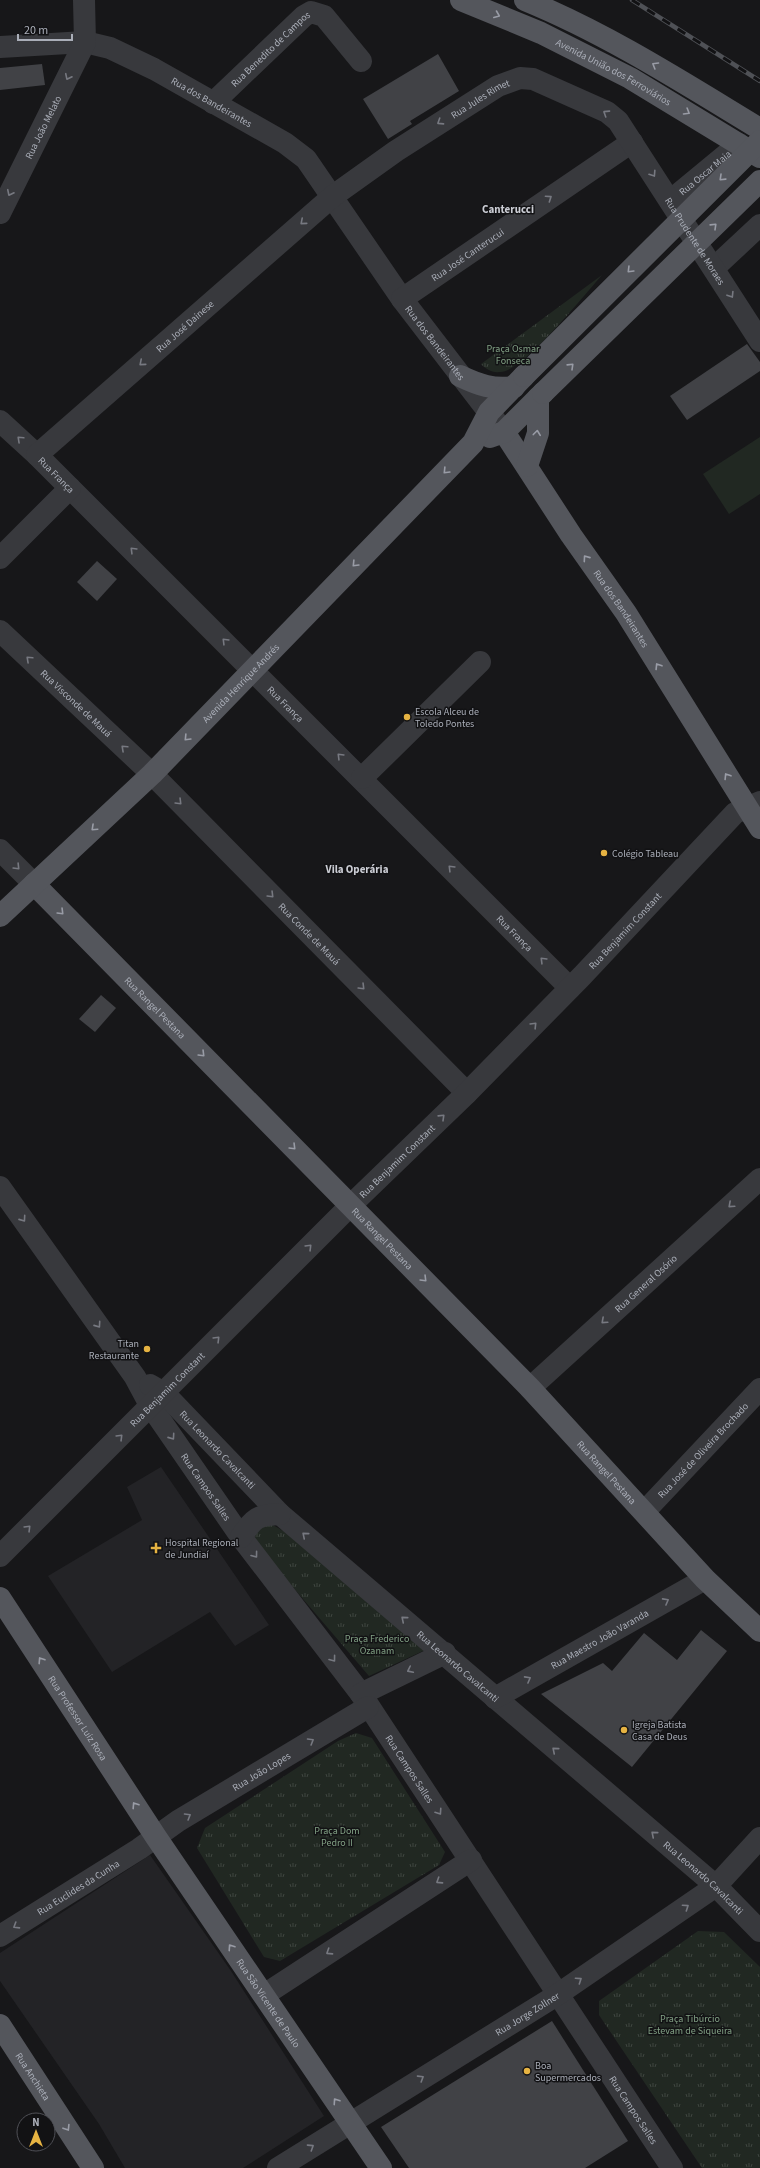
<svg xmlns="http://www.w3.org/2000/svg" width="760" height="2168" font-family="'Source Sans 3',sans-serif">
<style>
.built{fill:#232326}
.park{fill:url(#park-tufts)}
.pitch{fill:#212822}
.building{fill:#414246}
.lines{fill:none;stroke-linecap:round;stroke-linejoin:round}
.minor{stroke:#38393d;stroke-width:22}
.major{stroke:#54565c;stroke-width:22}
.rail-casing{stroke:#4f5156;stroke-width:4.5}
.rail{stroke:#121214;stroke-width:3;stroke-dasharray:9;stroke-linecap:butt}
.major-bridge{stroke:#54565c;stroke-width:22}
.oneway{stroke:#999ca6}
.oneway2{stroke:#777981}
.poi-dot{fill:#e6b342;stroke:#121214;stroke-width:1.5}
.labels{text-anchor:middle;stroke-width:3;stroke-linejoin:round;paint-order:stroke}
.street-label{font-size:10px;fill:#aaaeb8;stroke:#121214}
.park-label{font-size:10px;fill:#82a185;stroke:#121214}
.poi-label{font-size:10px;fill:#aaaeb8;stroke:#121214;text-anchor:start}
.neighbourhood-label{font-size:11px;font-weight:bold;fill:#cbcdd4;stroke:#121214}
</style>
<defs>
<pattern id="park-tufts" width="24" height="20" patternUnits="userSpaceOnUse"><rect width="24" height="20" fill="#212822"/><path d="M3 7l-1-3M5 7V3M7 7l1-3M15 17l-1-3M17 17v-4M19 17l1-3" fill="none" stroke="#3f4540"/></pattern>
</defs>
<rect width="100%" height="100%" fill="#171719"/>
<!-- built -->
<g class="built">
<polygon points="161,1467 269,1625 235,1646 210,1612 112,1672 48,1576 142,1520 127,1487"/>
<polygon points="150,1855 231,1971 324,2116 243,2168 125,2168 99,2124 0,1981 0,1953"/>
</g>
<!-- park -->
<g class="park">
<path d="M602,275C585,294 523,372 500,372C492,373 486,369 481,364Z"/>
<path d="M271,1524L287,1533L425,1650L369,1676L255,1543C253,1530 261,1528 271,1524Z"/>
<polygon points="356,1733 372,1738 445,1852 439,1865 280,1961 264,1957 197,1848 205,1828 338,1741"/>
<polygon points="698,1931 724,1932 760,1967 760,2168 702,2168 599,2015 599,2001"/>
</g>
<!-- pitch -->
<polygon class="pitch" points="760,437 760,494 729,514 703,474"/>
<!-- building -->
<g class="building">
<polygon points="438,54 459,91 410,121 412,124 388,139 363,99"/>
<polygon points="42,64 45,85 0,90 0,68"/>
<polygon points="747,344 760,362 760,371 687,420 670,396"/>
<polygon points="97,561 117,579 97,601 77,582"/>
<polygon points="101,995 116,1008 95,1032 79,1019"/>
<polygon points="701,1630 727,1651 632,1767 541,1694 603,1663 612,1671 644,1633 677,1660"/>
<polygon points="552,2021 628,2141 585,2168 409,2168 381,2127"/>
</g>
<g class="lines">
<!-- minor -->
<g class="minor">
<path id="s1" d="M0,47L85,42L110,48L154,69L285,143L306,159L402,299L504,432"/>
<path id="s2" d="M213,103L304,16L311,12L324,16L361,61"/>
<path id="s3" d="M670,201L739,144"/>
<path id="s4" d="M0,213L85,42L84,0"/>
<polyline points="714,268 760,225"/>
<path id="s5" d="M402,299L632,142"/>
<path id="s6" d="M0,421L37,455L570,988"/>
<path id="s7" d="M37,455L333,196L396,151L498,86L520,78L533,79L607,112L618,121L760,341"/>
<polyline points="0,558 70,488"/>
<path id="s8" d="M0,631L152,774L467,1093"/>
<polyline points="362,778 480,662"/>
<polyline points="0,850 34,884"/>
<path id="s9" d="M0,1187L135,1377L150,1405L241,1537L361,1694L672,2168"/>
<path id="s10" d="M150,1385L164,1393L280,1514L716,1886L760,1931"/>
<path id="s11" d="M530,1388L760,1179"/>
<path id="s12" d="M645,1511L760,1389"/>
<path d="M241,1537C254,1518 257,1515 280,1514"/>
<path id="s13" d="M0,1556L351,1205L467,1093L582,976L735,813L760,802"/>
<polyline points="361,1694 445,1653"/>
<path id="s14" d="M495,1698L705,1579"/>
<path id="s15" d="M0,1936L139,1849L178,1821L368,1707"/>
<polyline points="264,1995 471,1860"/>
<path id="s16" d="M278,2168L557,1995L716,1886L760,1838"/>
</g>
<!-- major -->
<g class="major">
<path id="s17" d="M461,0L541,33L630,78L760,157"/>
<path d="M525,0C608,34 684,83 760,129"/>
<path d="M460,376C479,385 493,390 514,387"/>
<path id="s18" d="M504,432L571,535L626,613L760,828"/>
<polyline points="490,437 504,432 543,393"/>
<polyline points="527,466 538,433 538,398"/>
<path id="s19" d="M34,884L530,1388L705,1579L760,1631"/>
<path id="s20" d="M0,916L152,774L473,443L489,412L524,376"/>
<path id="s21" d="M0,1598L156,1837L381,2168"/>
<path id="s22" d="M0,2025L93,2168"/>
</g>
<!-- rail casing -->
<g class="rail-casing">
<polyline id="rail" points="632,0 760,81"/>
</g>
<!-- rail -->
<use href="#rail" class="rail"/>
<!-- major-bridge -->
<g class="major-bridge">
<polyline points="524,376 760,141"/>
<polyline points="543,393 760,181"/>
</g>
</g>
<!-- one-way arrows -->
<defs><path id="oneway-chevron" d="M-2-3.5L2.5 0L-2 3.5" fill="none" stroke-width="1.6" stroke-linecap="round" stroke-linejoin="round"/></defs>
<g class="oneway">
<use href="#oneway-chevron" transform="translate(497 15) rotate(22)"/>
<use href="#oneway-chevron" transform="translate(655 65) rotate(-149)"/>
<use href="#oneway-chevron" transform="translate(687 112) rotate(31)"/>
<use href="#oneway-chevron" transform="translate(722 178) rotate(136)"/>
<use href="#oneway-chevron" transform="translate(714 226) rotate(-44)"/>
<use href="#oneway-chevron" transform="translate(630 270) rotate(135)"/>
<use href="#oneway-chevron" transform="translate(571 366) rotate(-44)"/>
<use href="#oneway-chevron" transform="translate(537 433) rotate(-83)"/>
<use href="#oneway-chevron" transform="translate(446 471) rotate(134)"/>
<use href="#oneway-chevron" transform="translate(586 558) rotate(-125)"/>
<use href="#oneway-chevron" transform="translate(355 564) rotate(134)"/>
<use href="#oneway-chevron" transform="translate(658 666) rotate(-122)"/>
<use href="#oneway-chevron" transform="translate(187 738) rotate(134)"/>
<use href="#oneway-chevron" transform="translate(727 776) rotate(-122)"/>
<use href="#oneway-chevron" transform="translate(94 828) rotate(137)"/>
<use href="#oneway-chevron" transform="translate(61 912) rotate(45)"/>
<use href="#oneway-chevron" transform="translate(202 1054) rotate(45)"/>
<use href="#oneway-chevron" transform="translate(293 1147) rotate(45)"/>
<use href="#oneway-chevron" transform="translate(424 1279) rotate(45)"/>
<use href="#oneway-chevron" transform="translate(41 1660) rotate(-123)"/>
<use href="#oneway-chevron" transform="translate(135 1805) rotate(-123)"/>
<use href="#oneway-chevron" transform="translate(231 1947) rotate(-124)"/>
<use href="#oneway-chevron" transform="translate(336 2101) rotate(-124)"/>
<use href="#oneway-chevron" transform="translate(67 2128) rotate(58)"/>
</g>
<g class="oneway2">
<use href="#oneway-chevron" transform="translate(68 77) rotate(116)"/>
<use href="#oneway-chevron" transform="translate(606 113) rotate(-147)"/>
<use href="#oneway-chevron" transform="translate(440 122) rotate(147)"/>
<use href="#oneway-chevron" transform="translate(653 174) rotate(57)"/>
<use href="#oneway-chevron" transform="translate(10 193) rotate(116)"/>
<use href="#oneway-chevron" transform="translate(549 198) rotate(-34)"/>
<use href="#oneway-chevron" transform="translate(303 222) rotate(139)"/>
<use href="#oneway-chevron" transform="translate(731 295) rotate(58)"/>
<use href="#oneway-chevron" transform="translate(142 363) rotate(139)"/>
<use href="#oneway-chevron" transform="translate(20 439) rotate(-137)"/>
<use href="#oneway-chevron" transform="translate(133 550) rotate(-135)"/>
<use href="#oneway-chevron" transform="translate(225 641) rotate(-135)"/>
<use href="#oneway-chevron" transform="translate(29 659) rotate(-137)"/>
<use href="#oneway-chevron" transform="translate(124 748) rotate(-137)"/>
<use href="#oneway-chevron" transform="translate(340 756) rotate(-135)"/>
<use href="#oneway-chevron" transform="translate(179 802) rotate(45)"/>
<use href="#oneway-chevron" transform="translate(17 867) rotate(46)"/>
<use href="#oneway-chevron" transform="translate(451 868) rotate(-135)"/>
<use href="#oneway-chevron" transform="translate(271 895) rotate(45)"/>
<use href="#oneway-chevron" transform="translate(543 960) rotate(-135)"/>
<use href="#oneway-chevron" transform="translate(362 987) rotate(45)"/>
<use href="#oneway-chevron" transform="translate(534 1025) rotate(-46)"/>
<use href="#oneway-chevron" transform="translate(442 1117) rotate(-44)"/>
<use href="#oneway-chevron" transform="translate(731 1205) rotate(138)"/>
<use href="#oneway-chevron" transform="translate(23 1219) rotate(55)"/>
<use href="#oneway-chevron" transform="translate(309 1247) rotate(-45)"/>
<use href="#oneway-chevron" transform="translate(604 1321) rotate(138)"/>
<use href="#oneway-chevron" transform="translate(98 1325) rotate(55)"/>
<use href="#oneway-chevron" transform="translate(217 1339) rotate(-45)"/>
<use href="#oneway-chevron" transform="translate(120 1437) rotate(-45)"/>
<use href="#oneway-chevron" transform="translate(172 1437) rotate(55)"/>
<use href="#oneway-chevron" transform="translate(28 1528) rotate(-45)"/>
<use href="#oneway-chevron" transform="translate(305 1535) rotate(-140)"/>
<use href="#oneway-chevron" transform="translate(255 1555) rotate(53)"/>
<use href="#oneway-chevron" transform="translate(666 1601) rotate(-29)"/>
<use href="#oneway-chevron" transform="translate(404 1619) rotate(-140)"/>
<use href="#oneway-chevron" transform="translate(333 1659) rotate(53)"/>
<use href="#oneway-chevron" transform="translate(410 1670) rotate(154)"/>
<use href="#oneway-chevron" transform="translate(528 1679) rotate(-29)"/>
<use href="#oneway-chevron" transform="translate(311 1741) rotate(-31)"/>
<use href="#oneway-chevron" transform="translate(555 1750) rotate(-140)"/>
<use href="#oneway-chevron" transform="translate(439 1812) rotate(56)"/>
<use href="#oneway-chevron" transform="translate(188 1816) rotate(-31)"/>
<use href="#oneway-chevron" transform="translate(654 1834) rotate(-140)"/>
<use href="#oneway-chevron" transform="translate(439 1881) rotate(147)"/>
<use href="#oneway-chevron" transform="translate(686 1907) rotate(-34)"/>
<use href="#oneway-chevron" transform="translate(16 1926) rotate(148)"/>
<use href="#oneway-chevron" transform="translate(329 1952) rotate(147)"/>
<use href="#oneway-chevron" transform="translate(579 1980) rotate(-34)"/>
<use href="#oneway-chevron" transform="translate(421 2078) rotate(-32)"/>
<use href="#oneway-chevron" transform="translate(311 2147) rotate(-33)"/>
</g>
<!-- markers -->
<g class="poi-dot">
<circle cx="407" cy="717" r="4"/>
<circle cx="604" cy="853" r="4"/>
<circle cx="147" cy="1349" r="4"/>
<path d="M154 1542h4v4h4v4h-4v4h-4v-4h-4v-4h4z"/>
<circle cx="624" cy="1730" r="4"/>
<circle cx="527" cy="2071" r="4"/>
</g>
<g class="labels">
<!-- street labels -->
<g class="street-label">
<text dy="4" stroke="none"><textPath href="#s2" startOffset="79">Rua Benedito de Campos</textPath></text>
<text dy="4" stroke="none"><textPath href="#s17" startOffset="169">Avenida União dos Ferroviários</textPath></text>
<text dy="4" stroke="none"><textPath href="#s7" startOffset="570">Rua Jules Rimet</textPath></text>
<text dy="4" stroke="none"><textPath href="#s1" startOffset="226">Rua dos Bandeirantes</textPath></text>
<text dy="4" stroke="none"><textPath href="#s4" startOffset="96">Rua João Melato</textPath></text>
<text dy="4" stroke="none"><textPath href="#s3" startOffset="45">Rua Oscar Maia</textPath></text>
<text dy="4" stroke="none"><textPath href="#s7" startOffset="866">Rua Prudente de Moraes</textPath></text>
<text dy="4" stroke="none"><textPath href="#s5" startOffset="79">Rua José Canterucui</textPath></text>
<text dy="4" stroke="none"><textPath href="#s7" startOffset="196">Rua José Dainese</textPath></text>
<text dy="4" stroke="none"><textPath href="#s1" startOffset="561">Rua dos Bandeirantes</textPath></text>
<text dy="4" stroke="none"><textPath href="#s6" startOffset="78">Rua França</textPath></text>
<text dy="4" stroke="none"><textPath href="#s18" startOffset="212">Rua dos Bandeirantes</textPath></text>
<text dy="4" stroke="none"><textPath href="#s20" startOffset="335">Avenida Henrique Andrés</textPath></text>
<text dy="4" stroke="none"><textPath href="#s8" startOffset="105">Rua Visconde de Mauá</textPath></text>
<text dy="4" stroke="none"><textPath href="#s6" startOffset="402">Rua França</textPath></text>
<text dy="4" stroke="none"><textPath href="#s13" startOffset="884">Rua Benjamim Constant</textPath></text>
<text dy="4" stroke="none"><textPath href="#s6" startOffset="726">Rua França</textPath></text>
<text dy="4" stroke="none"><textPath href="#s8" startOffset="433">Rua Conde de Mauá</textPath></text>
<text dy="4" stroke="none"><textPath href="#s19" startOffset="173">Rua Rangel Pestana</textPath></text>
<text dy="4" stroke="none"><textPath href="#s13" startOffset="560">Rua Benjamim Constant</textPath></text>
<text dy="4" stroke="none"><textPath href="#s19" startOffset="497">Rua Rangel Pestana</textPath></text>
<text dy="4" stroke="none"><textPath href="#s11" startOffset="156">Rua General Osório</textPath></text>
<text dy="4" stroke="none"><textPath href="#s13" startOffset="236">Rua Benjamim Constant</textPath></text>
<text dy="4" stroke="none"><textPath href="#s10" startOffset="94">Rua Leonardo Cavalcanti</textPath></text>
<text dy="4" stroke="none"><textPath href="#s12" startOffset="84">Rua José de Oliveira Brochado</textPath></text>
<text dy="4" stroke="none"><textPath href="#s19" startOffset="821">Rua Rangel Pestana</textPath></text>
<text dy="4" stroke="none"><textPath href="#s9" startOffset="364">Rua Campos Salles</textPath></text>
<text dy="4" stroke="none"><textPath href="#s14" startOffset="120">Rua Maestro João Varanda</textPath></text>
<text dy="4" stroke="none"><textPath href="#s10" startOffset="418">Rua Leonardo Cavalcanti</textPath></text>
<text dy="4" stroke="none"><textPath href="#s21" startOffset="143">Rua Professor Luiz Rosa</textPath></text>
<text dy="4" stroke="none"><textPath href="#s9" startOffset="712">Rua Campos Salles</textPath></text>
<text dy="4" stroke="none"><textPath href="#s15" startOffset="309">Rua João Lopes</textPath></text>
<text dy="4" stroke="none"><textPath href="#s10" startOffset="742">Rua Leonardo Cavalcanti</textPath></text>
<text dy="4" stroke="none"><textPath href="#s15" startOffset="92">Rua Euclides da Cunha</textPath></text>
<text dy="4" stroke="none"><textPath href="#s21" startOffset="486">Rua São Vicente de Paulo</textPath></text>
<text dy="4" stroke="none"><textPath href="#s16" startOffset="293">Rua Jorge Zollner</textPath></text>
<text dy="4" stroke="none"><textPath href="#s22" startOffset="61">Rua Anchieta</textPath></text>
<text dy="4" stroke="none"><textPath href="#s9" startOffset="1120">Rua Campos Salles</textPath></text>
</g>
<!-- park labels -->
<g class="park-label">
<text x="513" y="352">Praça Osmar<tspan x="513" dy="12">Fonseca</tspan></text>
<text x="377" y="1642">Praça Frederico<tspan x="377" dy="12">Ozanam</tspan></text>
<text x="337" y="1834">Praça Dom<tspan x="337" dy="12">Pedro II</tspan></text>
<text x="690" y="2022">Praça Tibúrcio<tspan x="690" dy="12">Estevam de Siqueira</tspan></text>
</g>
<!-- poi labels -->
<g class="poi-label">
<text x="415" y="715">Escola Alceu de<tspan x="415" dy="12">Toledo Pontes</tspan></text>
<text x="612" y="857">Colégio Tableau</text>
<text x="139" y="1347" text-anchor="end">Titan<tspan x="139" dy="12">Restaurante</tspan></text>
<text x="165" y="1546">Hospital Regional<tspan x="165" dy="12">de Jundiaí</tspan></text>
<text x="632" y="1728">Igreja Batista<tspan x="632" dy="12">Casa de Deus</tspan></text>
<text x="535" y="2069">Boa<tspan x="535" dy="12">Supermercados</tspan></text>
</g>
<!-- neighbourhood labels -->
<g class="neighbourhood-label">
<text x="508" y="213">Canterucci</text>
<text x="357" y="873">Vila Operária</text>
</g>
</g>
<!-- north arrow -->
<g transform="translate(36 2132)"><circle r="19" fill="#121214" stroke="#4f5056"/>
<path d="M0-3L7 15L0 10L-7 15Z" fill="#e6b342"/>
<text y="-6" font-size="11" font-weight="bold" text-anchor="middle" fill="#aaaeb8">N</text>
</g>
<!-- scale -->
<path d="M18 34v6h54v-6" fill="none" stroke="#aaaeb8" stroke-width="2"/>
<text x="24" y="34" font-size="12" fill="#aaaeb8" stroke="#121214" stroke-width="3" paint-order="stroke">20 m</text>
</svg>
